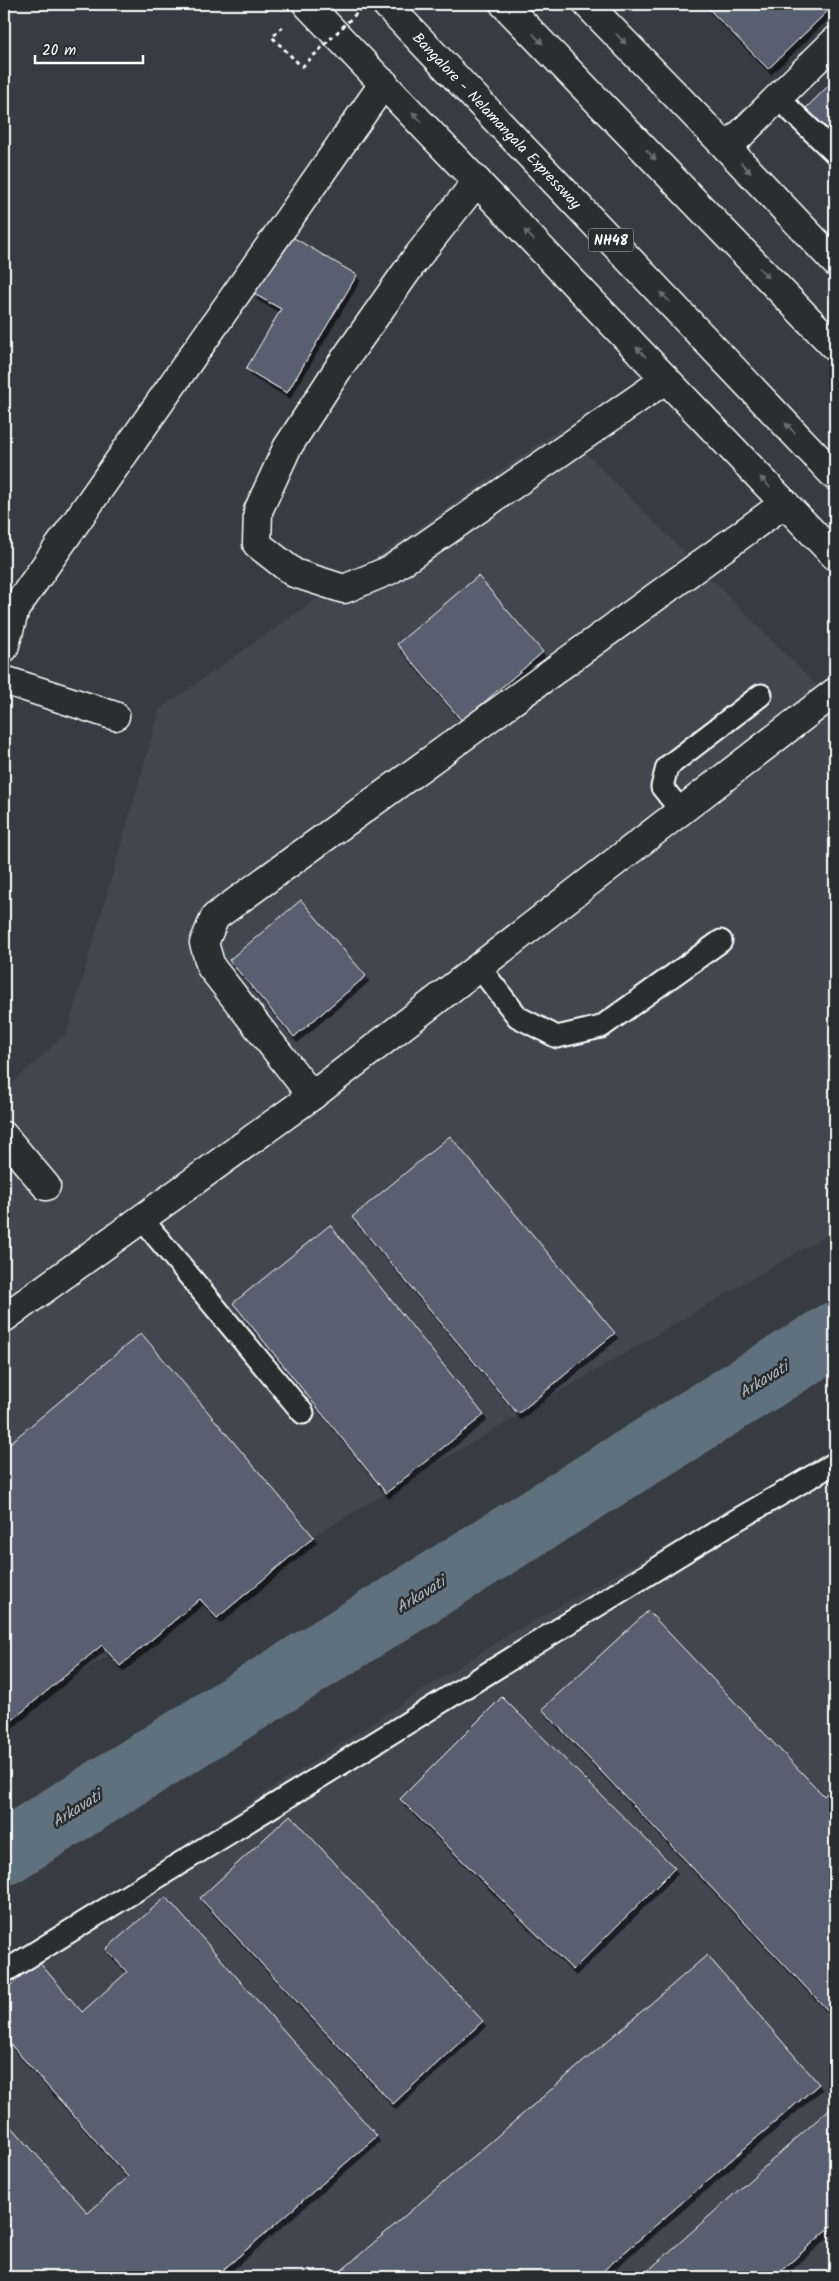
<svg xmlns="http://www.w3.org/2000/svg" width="839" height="2281" font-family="Kalam,sans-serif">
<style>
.built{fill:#424650}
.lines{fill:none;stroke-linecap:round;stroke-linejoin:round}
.river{stroke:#5e6f7e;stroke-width:65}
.building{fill:#585e6f;stroke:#fff;filter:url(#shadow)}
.lane-casing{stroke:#fff;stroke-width:25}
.street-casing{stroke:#fff;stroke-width:31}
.secondary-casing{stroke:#fff;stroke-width:31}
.highway-casing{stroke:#fff;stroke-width:31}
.path{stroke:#fff;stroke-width:3;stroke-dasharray:4 4;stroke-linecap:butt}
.lane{stroke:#2a2d2e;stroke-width:21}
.street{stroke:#2a2d2e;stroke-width:28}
.secondary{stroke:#2a2d2e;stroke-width:28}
.highway{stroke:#2a2d2e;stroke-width:28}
.path-bridge{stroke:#fff;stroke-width:3;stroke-dasharray:4 4;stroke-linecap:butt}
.oneway{fill:#6a6c6d}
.labels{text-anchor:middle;stroke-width:5;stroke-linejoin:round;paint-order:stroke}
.shield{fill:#2a2d2e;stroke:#bfc0c0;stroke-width:1}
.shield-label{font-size:14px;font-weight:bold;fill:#fff}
.street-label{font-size:15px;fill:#fff;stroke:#2a2d2e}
.water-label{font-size:16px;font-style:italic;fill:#aeb7be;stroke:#2a2d2e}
</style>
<defs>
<filter id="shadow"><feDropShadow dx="3" dy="5.5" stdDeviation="0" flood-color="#0009"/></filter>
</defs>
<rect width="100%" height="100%" fill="#383c42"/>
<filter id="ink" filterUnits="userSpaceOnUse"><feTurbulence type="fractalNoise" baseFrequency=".02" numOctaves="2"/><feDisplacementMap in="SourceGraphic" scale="10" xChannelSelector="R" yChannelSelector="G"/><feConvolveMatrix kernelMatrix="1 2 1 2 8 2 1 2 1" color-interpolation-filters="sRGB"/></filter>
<g filter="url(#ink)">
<!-- built -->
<g class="built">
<polygon points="561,428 835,704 835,1230 4,1717 4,1091 67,1033 160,709"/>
<polygon points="835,1451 835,2277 4,2277 4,1962 503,1638"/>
</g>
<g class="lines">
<!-- river -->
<polyline class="river" points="4,1853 835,1334"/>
</g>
<!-- building -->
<g class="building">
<polygon points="704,4 835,4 768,69"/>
<polygon points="835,79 835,136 806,108"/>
<polygon points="289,235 357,275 287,393 246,369 281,309 254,294"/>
<polygon points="478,576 543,652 462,721 397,644"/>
<polygon points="301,900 366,976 294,1037 229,960"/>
<polygon points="450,1136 615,1333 518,1414 352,1217"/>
<polygon points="330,1225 484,1415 386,1493 233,1303"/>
<polygon points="141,1333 314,1537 217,1618 200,1599 120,1666 102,1645 4,1727 4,1448"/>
<polygon points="648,1611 824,1796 835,1785 835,2018 542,1709"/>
<polygon points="502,1697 675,1868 573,1970 400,1799"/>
<polygon points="290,1815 483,2021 393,2104 200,1898"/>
<polygon points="166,1897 377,2136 215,2277 4,2277 4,2118 88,2213 128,2177 4,2037 4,1991 38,1961 82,2012 127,1972 106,1949"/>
<polygon points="707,1955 819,2084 596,2277 334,2277"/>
<polygon points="835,2104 835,2223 774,2277 641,2277"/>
</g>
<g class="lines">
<!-- lane casing -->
<g class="lane-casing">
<g id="lane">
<polyline points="778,98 835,153"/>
<polyline points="681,811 662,787 667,767 761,695"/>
<polyline points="479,967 518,1017 557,1037 601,1027 721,941"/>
<polyline points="142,1219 303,1413"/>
<polyline points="4,1972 726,1526 835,1463"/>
</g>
</g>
<!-- street casing -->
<g class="street-casing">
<g id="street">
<polyline points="477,181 414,261 340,366 287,448 258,511 257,544 294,573 344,589 390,570 666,379"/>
<polyline points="4,680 115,716"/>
<polyline points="312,1096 211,967 204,943 215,917 785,503"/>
<polyline points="4,1136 46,1186"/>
<polyline points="4,1318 312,1096 835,692"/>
</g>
</g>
<!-- secondary casing -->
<g class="secondary-casing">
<g id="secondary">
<polyline points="307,4 835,556"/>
<polyline points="587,4 727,148 835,262"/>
<polyline points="727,148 835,41"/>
<polyline points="4,648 15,609 384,83"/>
</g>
</g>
<!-- highway casing -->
<g class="highway-casing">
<g id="highway">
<path id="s1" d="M386,4L835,476"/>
<polyline points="504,4 835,347"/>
</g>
</g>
<!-- path -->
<polyline class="path" points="283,27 272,37 302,67"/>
<!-- lane -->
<use href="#lane" class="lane"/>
<!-- street -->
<use href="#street" class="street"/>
<!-- secondary -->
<use href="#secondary" class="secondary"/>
<!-- highway -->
<use href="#highway" class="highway"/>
<!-- path-bridge -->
<polyline class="path-bridge" points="302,67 366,4"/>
</g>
<!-- one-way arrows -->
<defs><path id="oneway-solid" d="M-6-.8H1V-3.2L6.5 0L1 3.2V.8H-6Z" transform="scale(1.25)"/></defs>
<g class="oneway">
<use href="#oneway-solid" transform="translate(538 39) rotate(46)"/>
<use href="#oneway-solid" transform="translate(621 39) rotate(46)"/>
<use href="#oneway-solid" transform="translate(417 117) rotate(-134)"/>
<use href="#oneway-solid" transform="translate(651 155) rotate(46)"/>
<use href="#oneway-solid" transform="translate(746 168) rotate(47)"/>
<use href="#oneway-solid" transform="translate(529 235) rotate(-134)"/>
<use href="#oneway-solid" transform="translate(764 273) rotate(46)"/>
<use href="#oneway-solid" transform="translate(665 297) rotate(-134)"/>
<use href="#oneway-solid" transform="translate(641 352) rotate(-134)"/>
<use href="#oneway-solid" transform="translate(790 428) rotate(-134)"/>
<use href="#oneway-solid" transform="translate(765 482) rotate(-134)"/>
</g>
</g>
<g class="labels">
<!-- shield labels -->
<rect class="shield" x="588.5" y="228.5" width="45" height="23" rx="4"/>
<g class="shield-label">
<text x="611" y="245">NH48</text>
</g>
<!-- street labels -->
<g class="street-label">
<text dy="5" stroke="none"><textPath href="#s1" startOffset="161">Bangalore - Nelamangala Expressway</textPath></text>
</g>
<!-- water labels -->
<g class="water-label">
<text transform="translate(763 1379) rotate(-32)" y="6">Arkavati</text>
<text transform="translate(420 1594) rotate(-32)" y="6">Arkavati</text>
<text transform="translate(76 1808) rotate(-32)" y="6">Arkavati</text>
</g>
</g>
<!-- margin -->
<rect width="839" height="2281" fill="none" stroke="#2a2d2e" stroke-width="20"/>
<rect x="10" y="10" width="819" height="2261" fill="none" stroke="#fff" stroke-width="2" filter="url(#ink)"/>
<!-- scale -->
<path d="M35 55v8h108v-8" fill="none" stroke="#ffffff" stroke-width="2.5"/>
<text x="42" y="55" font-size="15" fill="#ffffff" stroke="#2a2d2e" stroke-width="4" paint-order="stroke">20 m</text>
</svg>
